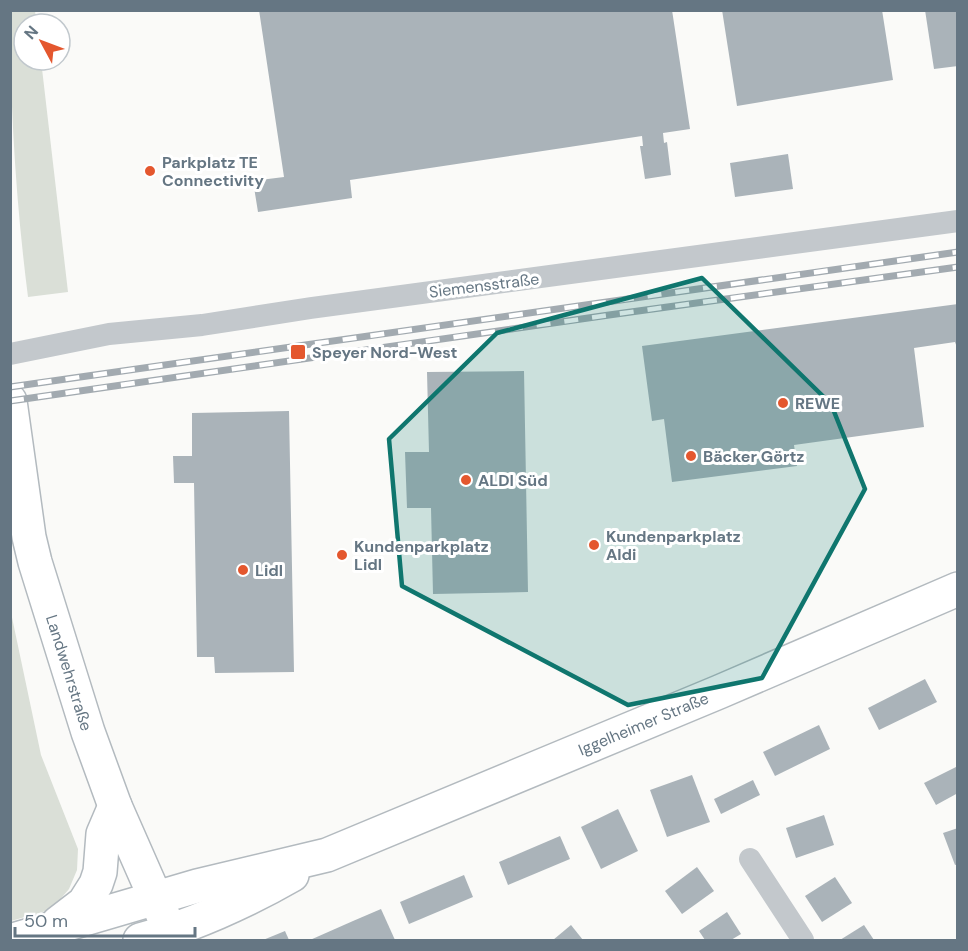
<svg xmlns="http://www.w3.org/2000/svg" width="968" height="951" font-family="'DM Sans',sans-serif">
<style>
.green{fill:#dadfd7}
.building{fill:#aab3b9}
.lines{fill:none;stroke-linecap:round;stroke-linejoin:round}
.secondary-casing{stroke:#b3babf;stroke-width:36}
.street{stroke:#c3c8cc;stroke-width:22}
.secondary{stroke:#fff;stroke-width:33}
.rail-casing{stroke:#a2aab0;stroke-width:7}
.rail{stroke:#fff;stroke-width:4.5;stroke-dasharray:14;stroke-linecap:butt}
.marked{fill:#0f766e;fill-opacity:0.2;stroke:#0f766e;stroke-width:4.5;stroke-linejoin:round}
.poi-dot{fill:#e4572e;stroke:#fff;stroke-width:2}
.labels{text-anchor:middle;stroke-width:6;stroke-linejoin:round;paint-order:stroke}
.poi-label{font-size:16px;font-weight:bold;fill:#657683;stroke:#fff;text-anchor:start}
.street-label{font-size:16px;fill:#657683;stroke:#fff}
</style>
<rect width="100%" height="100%" fill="#fafaf8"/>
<!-- green -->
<g class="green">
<path d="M10,11H35L37,24H24V60H41L68,292L28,297C16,203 10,106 10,11Z"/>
<polygon points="10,608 41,755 78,849 77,870 69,889 57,903 46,911 11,921"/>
</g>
<!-- building -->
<g class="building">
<polygon points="259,10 672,10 690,129 663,133 664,143 667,142 671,175 645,179 640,146 643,146 642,136 350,180 352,198 258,212 253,181 284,177"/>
<polygon points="722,10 882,10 893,80 737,106"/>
<polygon points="925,10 958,10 958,66 934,69"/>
<polygon points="788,154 793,189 735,197 730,163"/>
<polygon points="958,304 958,350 955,342 914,348 924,427 794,445 797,466 672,482 664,419 652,421 642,346"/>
<polygon points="524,371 528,592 433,594 431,508 407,508 405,452 429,452 427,372"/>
<polygon points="289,411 294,672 215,673 214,657 197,657 194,483 174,483 173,456 192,456 192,413"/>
<polygon points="925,679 937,702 879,730 868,708"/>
<polygon points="819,725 830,749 775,776 763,752"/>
<polygon points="956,767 958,770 958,793 936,805 924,783"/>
<polygon points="692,775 710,822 667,837 650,790"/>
<polygon points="753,780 760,795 721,814 714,799"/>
<polygon points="618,809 638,851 601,869 581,827"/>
<polygon points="824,815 834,845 796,858 786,828"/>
<polygon points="958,828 958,864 955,865 943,833"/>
<polygon points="560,836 570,859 508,885 499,862"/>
<polygon points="697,867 714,891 682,914 665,891"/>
<polygon points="464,875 473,897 409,924 400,902"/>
<polygon points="835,877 852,903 822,922 805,896"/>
<polygon points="381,909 395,940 310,940 353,921"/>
<polygon points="727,912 741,934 731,940 705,940 699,931"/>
<polygon points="571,925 583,940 553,940"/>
<polygon points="864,925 874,940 840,940"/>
<polygon points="285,931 289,940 263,940"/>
</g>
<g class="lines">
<!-- secondary casing -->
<g class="secondary-casing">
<g id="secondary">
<path id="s1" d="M10,401L29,537L35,562L88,732L115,806L174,940"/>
<polyline points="58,923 84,903 96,884 100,872 103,834 115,806"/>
<path id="s2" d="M13,940L197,886L327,855L719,692L958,589"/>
<path d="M140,940C189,927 247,901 292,875"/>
</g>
</g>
<!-- street -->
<g class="street">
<polyline points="10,354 109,334 202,325 311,308 958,221"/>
<polyline points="750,859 803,940"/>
</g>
<!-- secondary -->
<use href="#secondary" class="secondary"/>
<!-- rail casing -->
<g class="rail-casing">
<g id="rail">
<polyline points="10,387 958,252"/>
<polyline points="10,401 609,315 958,267"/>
</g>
</g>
<!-- rail -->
<use href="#rail" class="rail"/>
</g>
<!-- marked area -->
<path class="marked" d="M702,278L831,404L865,489L762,678L628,705L402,586L389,439L497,333Z"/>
<!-- markers -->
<g class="poi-dot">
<circle cx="150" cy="171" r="6"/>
<rect x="290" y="344" width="16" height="16" rx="3"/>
<circle cx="783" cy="403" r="6"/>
<circle cx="691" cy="456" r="6"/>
<circle cx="466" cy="480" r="6"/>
<circle cx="594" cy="545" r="6"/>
<circle cx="342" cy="555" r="6"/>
<circle cx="243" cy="570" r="6"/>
</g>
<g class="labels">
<!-- poi labels -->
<g class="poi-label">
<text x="162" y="168">Parkplatz TE<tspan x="162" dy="18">Connectivity</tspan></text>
<text x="312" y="358">Speyer Nord-West</text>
<text x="795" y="409">REWE</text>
<text x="703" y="462">Bäcker Görtz</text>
<text x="478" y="486">ALDI Süd</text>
<text x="606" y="542">Kundenparkplatz<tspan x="606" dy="18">Aldi</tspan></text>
<text x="354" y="552">Kundenparkplatz<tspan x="354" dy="18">Lidl</tspan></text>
<text x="255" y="576">Lidl</text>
</g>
<!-- street labels -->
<g class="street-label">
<text transform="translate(484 285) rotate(-7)" y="6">Siemensstraße</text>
<text dy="6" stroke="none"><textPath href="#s1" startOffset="279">Landwehrstraße</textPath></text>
<text dy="6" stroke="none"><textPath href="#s2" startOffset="668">Iggelheimer Straße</textPath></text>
</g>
</g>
<!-- border -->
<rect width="968" height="951" fill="none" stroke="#657683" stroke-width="24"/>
<!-- north arrow -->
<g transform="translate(42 42) rotate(311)"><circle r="28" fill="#ffffff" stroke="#c1c8cd" stroke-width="1.5"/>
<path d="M0-4.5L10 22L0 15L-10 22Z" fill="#e4572e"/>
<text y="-9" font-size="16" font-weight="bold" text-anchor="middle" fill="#657683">N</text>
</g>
<!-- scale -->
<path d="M15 927v9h180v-9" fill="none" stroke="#657683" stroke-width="3"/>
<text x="24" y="927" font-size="18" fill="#657683" stroke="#ffffff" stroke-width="4.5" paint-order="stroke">50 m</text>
</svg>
